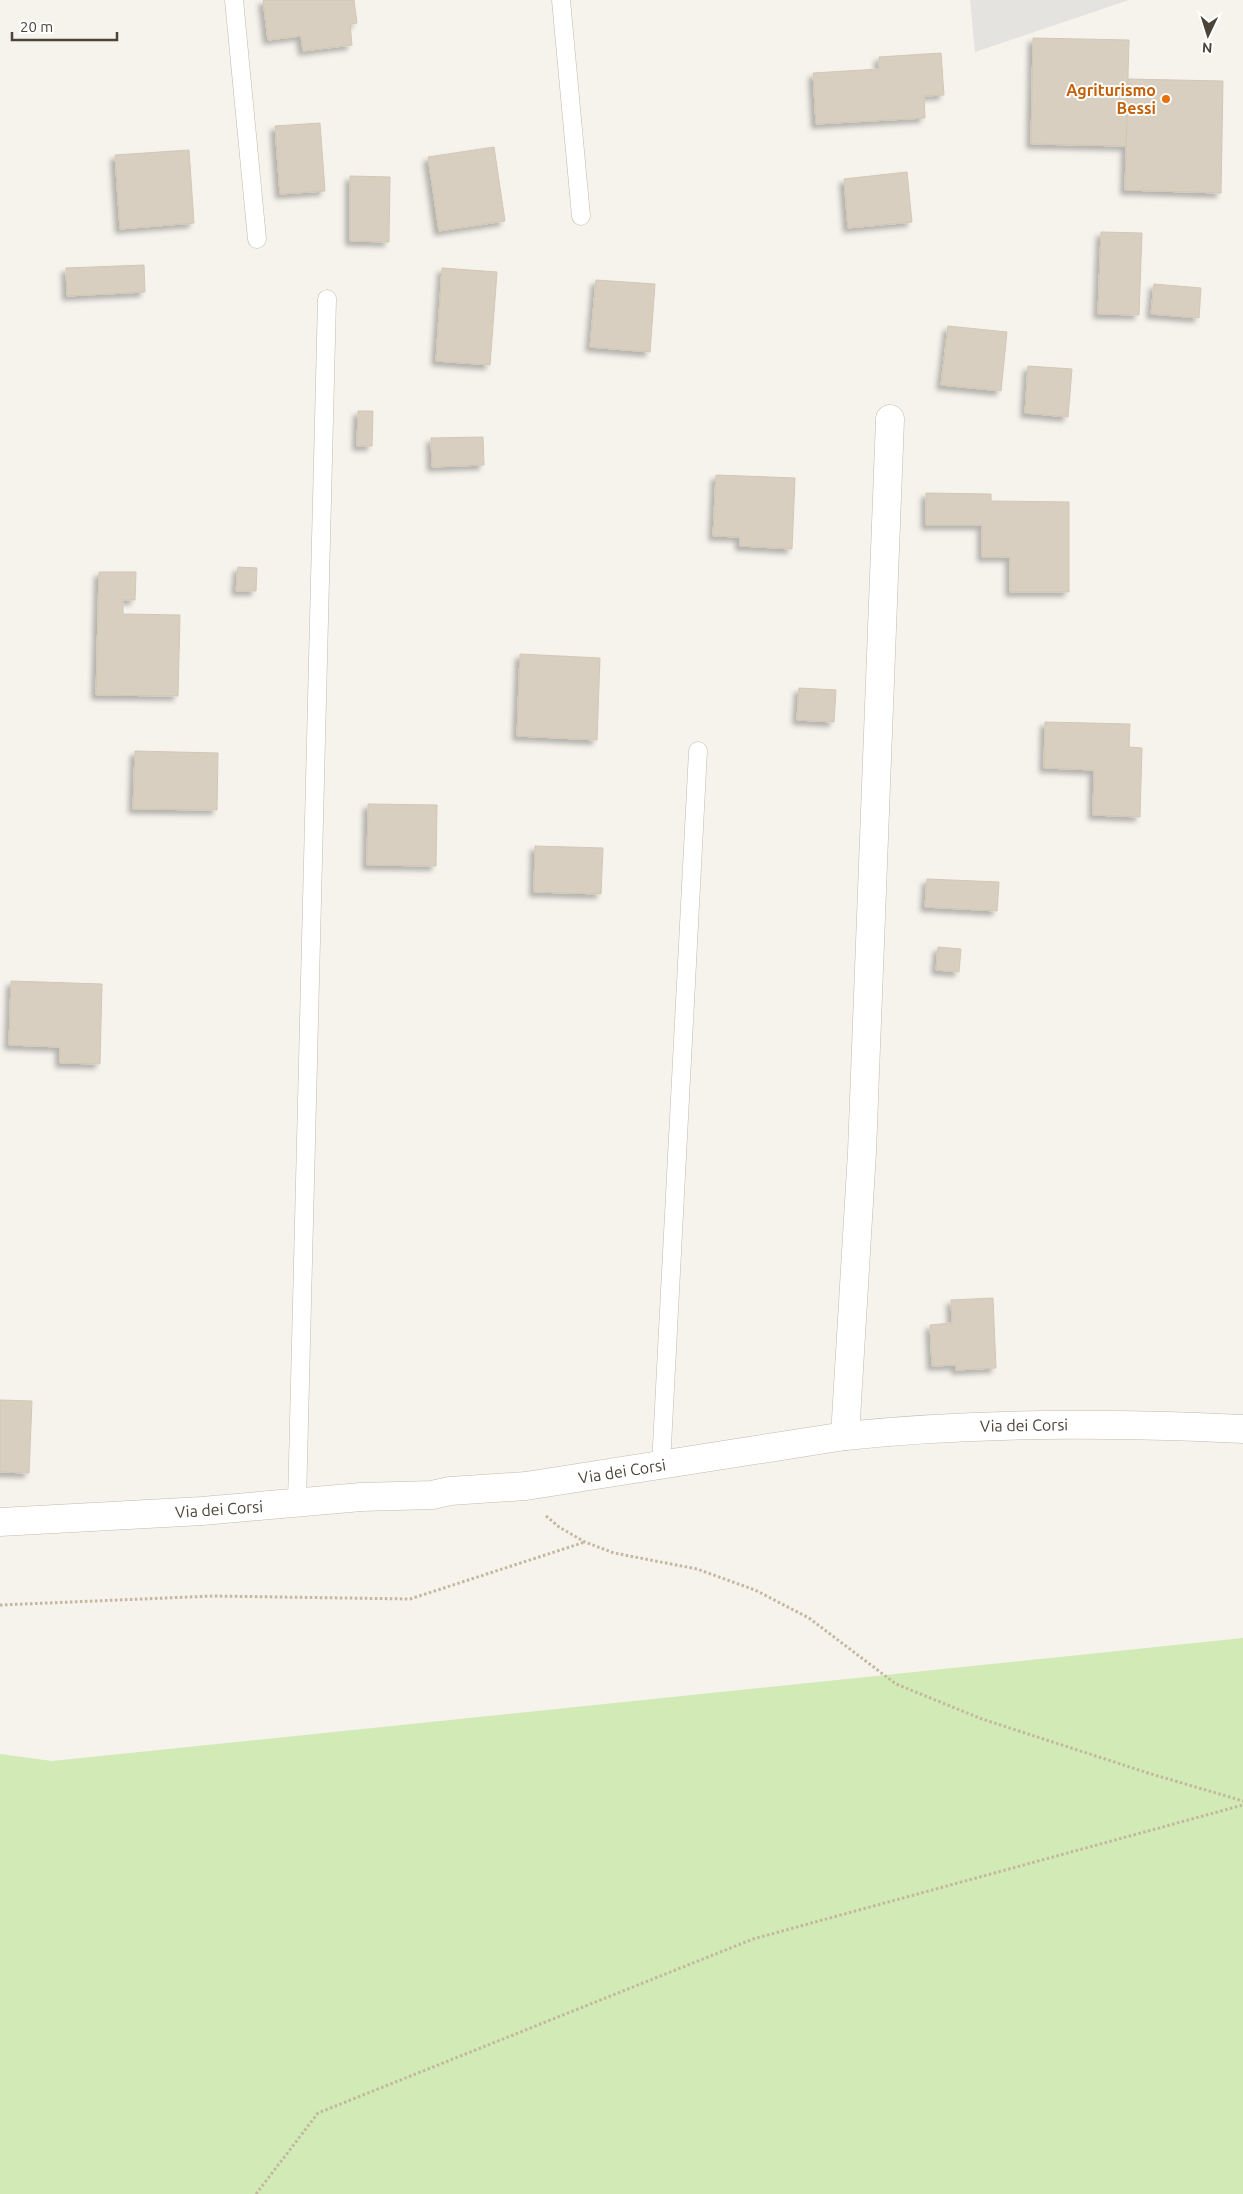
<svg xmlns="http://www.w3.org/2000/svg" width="1243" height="2194" font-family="Ubuntu,sans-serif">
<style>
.green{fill:#d2eab5}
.parking{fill:#e5e3e0}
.building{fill:#d8cfc1;stroke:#d3c7b4;filter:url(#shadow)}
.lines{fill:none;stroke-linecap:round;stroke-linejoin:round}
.lane-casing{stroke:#c2bbae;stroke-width:19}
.street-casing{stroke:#c2bbae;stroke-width:29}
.path{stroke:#c4b79f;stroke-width:3;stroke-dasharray:2.5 2.5;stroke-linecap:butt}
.lane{stroke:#fff;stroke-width:18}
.street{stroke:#fff;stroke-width:28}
.food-dot{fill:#e8710a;stroke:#fff;stroke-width:2}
.labels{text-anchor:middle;stroke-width:4;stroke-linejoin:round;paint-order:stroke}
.food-label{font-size:16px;font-weight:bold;fill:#c56008;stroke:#fff;text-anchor:end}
.street-label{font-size:16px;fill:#4b4439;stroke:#fff}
</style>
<defs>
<filter id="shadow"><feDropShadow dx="-4.5" dy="4.5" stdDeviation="2.5" flood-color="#0004"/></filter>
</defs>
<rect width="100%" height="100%" fill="#f6f3ec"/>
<!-- green -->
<polygon class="green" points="1243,1638 1243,2194 0,2194 0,1754 52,1761"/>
<!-- parking -->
<polygon class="parking" points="970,0 1129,0 975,52"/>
<!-- building -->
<g class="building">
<polygon points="263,0 354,0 357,23 350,24 352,45 303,51 301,36 268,40"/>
<polygon points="1033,38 1129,40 1126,146 1031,144"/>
<polygon points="941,53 944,95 924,96 925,118 816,124 813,73 879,69 879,57"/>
<polygon points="1128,79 1223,81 1221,193 1125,190"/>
<polygon points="320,123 325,191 280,194 275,126"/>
<polygon points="494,147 505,221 439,231 428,157"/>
<polygon points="189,150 194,223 120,229 115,155"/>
<polygon points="907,172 912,222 848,228 844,179"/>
<polygon points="350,176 390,177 389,242 350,241"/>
<polygon points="1101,232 1142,233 1139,315 1098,314"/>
<polygon points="144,265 145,292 67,296 66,268"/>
<polygon points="442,268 497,272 490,365 436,361"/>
<polygon points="596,280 655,284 650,352 590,347"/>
<polygon points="1154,284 1201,288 1199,318 1151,314"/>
<polygon points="948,326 1007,332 1001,391 941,385"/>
<polygon points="1028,366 1072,369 1068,417 1025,413"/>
<polygon points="358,411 373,411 372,446 357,446"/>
<polygon points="483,437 484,465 432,467 431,438"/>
<polygon points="716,475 795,478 792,549 740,546 740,537 713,536"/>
<polygon points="926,493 991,494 991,501 1069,502 1069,592 1010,592 1010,557 982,557 982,525 926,525"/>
<polygon points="238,567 257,568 256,591 236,591"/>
<polygon points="99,572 136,572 135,600 123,600 123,614 180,615 178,696 96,695"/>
<polygon points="520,654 600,658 597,740 517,736"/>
<polygon points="799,688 836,690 834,722 797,720"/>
<polygon points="1045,722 1130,724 1129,747 1142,748 1140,817 1093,815 1094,770 1044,768"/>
<polygon points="135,751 218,753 217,810 133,809"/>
<polygon points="368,804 437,805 436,866 367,865"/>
<polygon points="535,846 603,848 601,894 534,892"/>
<polygon points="927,879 999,882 997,911 925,907"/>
<polygon points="938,947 961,949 959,972 936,970"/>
<polygon points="11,981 102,984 100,1064 60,1063 60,1047 9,1045"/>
<polygon points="993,1298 996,1368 956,1370 956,1365 932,1366 930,1325 952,1323 951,1300"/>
<polygon points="0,1400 32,1401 29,1473 0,1472"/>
</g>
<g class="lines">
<!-- lane casing -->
<g class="lane-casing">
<g id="lane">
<polyline points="234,0 257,239"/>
<polyline points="561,0 581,216"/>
<polyline points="661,1465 698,751"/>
<polyline points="297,1503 327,299"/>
</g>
</g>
<!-- street casing -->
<g class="street-casing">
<g id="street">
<polyline points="845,1436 862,1152 890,419"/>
<path d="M0,1522L202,1511L361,1497L432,1495L450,1491L526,1486L845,1436C978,1422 1110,1423 1243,1429"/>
</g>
</g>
<!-- path -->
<g class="path">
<polyline points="546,1516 559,1527 585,1542 614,1553 697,1569 755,1590 809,1618 896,1684 982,1719 1148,1773 1243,1801"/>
<polyline points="0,1605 213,1596 410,1599 585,1542"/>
<polyline points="256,2194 318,2113 753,1939 1243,1805"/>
</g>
<!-- lane -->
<use href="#lane" class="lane"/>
<!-- street -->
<use href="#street" class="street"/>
</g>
<!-- markers -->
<circle class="food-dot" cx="1166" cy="99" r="5"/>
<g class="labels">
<!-- food labels -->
<g class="food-label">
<text x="1156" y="96">Agriturismo<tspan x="1156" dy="18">Bessi</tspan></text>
</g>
<!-- street labels -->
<g class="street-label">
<text transform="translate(1024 1425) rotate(-1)" y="6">Via dei Corsi</text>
<text transform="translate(622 1471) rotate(-9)" y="6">Via dei Corsi</text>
<text transform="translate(219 1509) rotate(-4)" y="6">Via dei Corsi</text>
</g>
</g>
<!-- north arrow -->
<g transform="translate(1208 35) rotate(184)" stroke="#ffffff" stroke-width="4" paint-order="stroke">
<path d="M0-4L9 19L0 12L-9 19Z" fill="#4b4439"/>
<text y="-8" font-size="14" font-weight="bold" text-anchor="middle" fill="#4b4439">N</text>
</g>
<!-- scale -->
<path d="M12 32v8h105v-8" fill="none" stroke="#4b4439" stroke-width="2.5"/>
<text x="20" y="32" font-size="15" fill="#4b4439" stroke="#ffffff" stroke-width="4" paint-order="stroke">20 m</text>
</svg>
